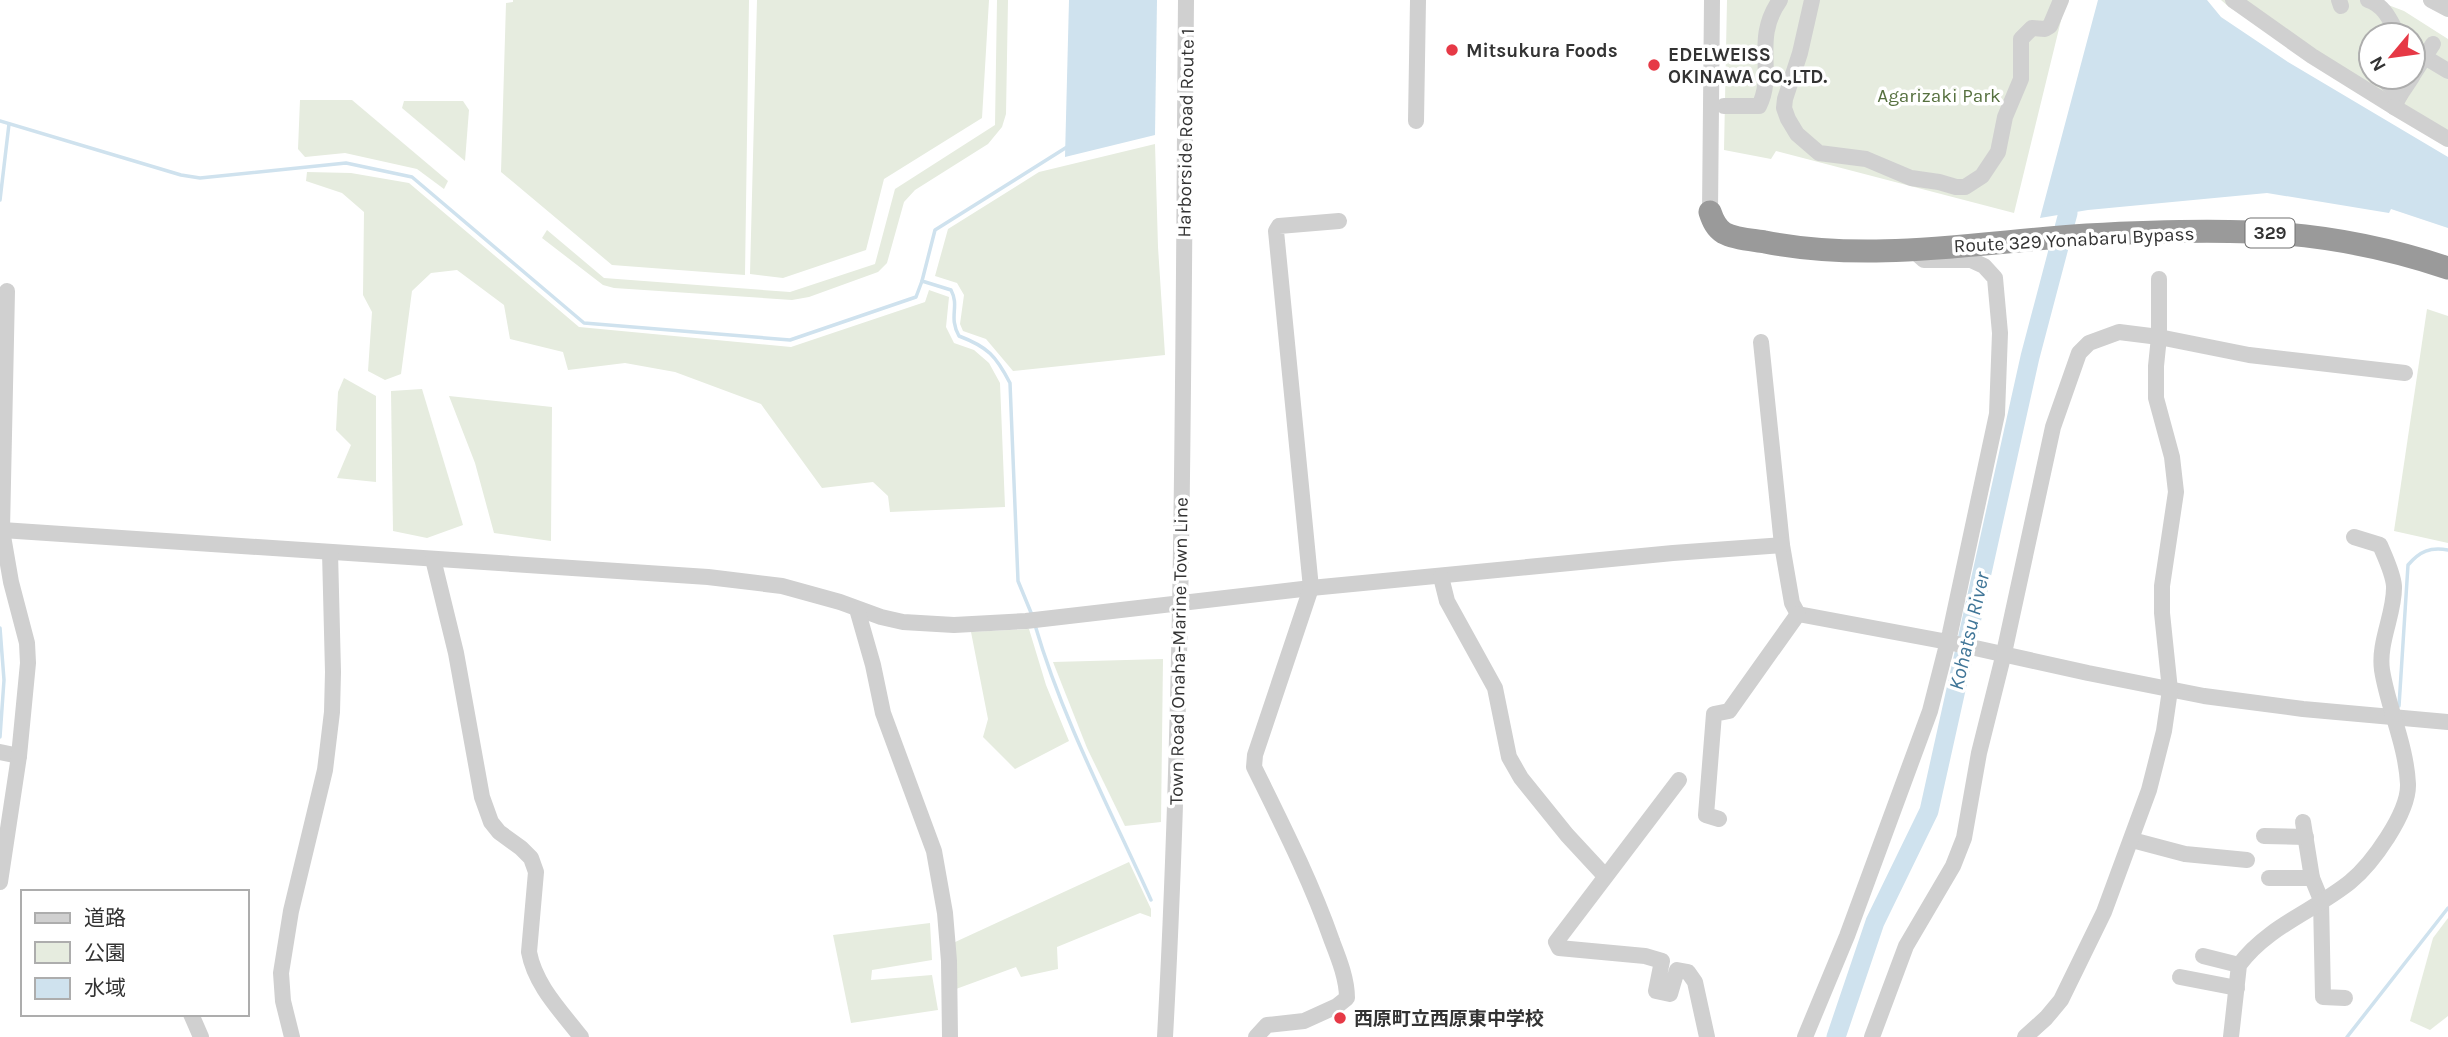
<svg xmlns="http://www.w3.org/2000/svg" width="2448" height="1037" font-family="Karla,'Noto Sans JP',sans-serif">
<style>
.green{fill:#e6ecdf;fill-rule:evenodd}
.water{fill:#cfe2ee}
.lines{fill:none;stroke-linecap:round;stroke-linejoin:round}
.stream{stroke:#cfe2ee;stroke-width:3.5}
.river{stroke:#cfe2ee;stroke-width:19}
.minor{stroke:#d0d0d0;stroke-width:16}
.highway{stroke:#9a9a9a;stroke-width:23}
.poi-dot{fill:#e63946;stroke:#fff;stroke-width:2.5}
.labels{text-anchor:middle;stroke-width:7;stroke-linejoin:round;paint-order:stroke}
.shield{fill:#fff;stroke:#707070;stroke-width:2}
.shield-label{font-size:18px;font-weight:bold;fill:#333}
.poi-label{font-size:19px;font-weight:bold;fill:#333;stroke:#fff;text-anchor:start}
.park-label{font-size:19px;fill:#56703f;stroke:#fff}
.street-label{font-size:19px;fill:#333;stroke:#fff}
.water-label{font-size:21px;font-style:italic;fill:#3f7597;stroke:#fff}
</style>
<rect width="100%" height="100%" fill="#fff"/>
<!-- green -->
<g class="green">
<polygon points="513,0 749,0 745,275 612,265 501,172 506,3 513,2"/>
<polygon points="757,0 989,0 982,118 884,179 866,250 783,278 750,274"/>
<polygon points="997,0 1008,0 1006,114 1002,127 988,144 915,190 904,202 887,263 878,272 809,297 792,300 614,288 603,285 542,238 547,230 604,278 790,292 875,264 895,189 995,125"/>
<polygon points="1727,0 2066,0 2014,213 1776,151 1771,159 1724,150"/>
<path d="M2221,0H2375L2404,11L2448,39V142L2394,112L2229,7ZM2371,35H2413V77H2371Z"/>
<polygon points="300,100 352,100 448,181 444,189 417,169 345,153 305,157 298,149"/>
<polygon points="404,101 463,101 469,110 465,161 402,108"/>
<polygon points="1155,144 1158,247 1165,355 1013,371 986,339 963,331 960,324 964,295 957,283 935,276 948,229 1039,172"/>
<polygon points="307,172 351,173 409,183 579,327 791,347 925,302 929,290 949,297 946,327 954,343 974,350 989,363 1000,383 1005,507 890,512 888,496 873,482 822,488 761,404 675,372 625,363 568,370 563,352 510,339 504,305 457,270 431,273 412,291 401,374 385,380 368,371 372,312 363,295 364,212 342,193 306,181"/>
<polygon points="2427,309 2448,316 2448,543 2394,531"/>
<polygon points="344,378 376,396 376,482 337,478 351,445 336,430 338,392"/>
<polygon points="422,389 463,525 427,538 393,531 391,391"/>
<polygon points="449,396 552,407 551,541 494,533 475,463"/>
<polygon points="1029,629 1046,685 1069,741 1015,769 983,737 988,719 971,632"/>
<polygon points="1163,659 1161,822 1125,826 1087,748 1053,662"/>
<polygon points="1129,862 1151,909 1151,917 1140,913 1057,947 1058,969 1021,977 1016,967 956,989 953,943"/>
<polygon points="2448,918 2448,1016 2430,1030 2410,1021 2433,938"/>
<polygon points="930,923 932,960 872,970 871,980 932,975 938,1010 851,1023 833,935"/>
</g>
<!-- water -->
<g class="water">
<polygon points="1069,0 1157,0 1155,135 1065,157"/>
<polygon points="2098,0 2207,0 2221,17 2288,62 2448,157 2448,228 2391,209 2389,213 2267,193 2088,210 2040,218"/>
</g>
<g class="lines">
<!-- stream -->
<g class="stream">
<polyline points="0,121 181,175 200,178 346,163 412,177 584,323 790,340 916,297 922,281"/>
<polyline points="0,200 9,124"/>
<path d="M1032,615L1018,581L1010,383C996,356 988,347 959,336C948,316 960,307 951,290L922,281L935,230L1067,147"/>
<path d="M1035,625C1063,721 1110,809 1151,900"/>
<polyline points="0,628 4,680 0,737"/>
<path d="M2399,706L2408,565C2420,551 2430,547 2448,550"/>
<polyline points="2347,1037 2448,908"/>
</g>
<!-- river -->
<polyline class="river" points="1836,1037 1875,922 1929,811 2030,357 2068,213"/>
<!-- minor -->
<g class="minor">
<polyline points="1812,0 1800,53 1785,99 1784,108 1788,119 1797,134 1819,153 1866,159 1911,178 1939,182 1956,187 1965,187 1982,176 1998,152 2005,117 2021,79 2021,39 2032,28 2045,29 2050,26 2061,0"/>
<polyline points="2233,0 2312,56 2394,107 2400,95"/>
<polyline points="2339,0 2341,6"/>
<path d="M2368,0C2385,6 2390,20 2398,35"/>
<polyline points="2431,0 2448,9"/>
<polyline points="2413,50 2448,71"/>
<polyline points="2413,75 2433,44"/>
<polyline points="2380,77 2400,95 2412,77"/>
<path d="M1724,106H1759C1776,73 1752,39 1780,0"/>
<polyline points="2394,107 2448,139"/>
<polyline points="1416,121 1418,0"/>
<polyline points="1710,212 1712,0"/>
<polyline points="1761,342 1782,545 1792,603 1798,614 1948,642 2088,673 2204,696 2303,709 2448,722"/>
<polyline points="2,530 708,577 782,586 840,602 881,617 903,622 954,625 1026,621 1311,588 1673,553 1782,545"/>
<path d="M433,559L456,653L482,797L491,822L499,832L521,848L531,858L536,872L529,952C535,985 561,1011 581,1037"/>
<polyline points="1441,577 1447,601 1495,688 1509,757 1521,778 1567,835 1605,876"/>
<polyline points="857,609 873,665 883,713 934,851 945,913 949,961 950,1037"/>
<polyline points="0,752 19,756"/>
<polyline points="1679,780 1556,942 1559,948 1645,956 1662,961 1656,991 1670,994 1677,970 1688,972 1695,982 1707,1037"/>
<polyline points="1719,819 1706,815 1714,714 1729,711 1798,614"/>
<polyline points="2303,822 2312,878 2321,900 2323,997 2345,998"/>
<polyline points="2264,836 2306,837"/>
<polyline points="2132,840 2185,854 2247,860"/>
<polyline points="2269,878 2312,878"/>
<polyline points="0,882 19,756 28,663 27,643 11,582 2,530 7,291"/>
<polyline points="2203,956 2239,965"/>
<polyline points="2180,977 2237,988"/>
<polyline points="191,1014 201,1037"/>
<polyline points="292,1037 283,1001 281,973 291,911 325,770 332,712 333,672 330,552"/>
<path d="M1165,1037C1184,692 1183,346 1186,0"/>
<path d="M1256,1037L1267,1025L1304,1021L1337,1006L1347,998C1347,979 1339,959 1332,941C1311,881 1282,824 1254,767L1255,755L1311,588L1276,231L1279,226L1339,221"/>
<polyline points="1805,1037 1847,936 1930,711 1950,633 1997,414 2000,333 1995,278 1984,266 1971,260 1924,260 1914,251"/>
<polyline points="1872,1037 1906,946 1953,866 1964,838 1979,753 2004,653 2053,427 2079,353 2089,343 2119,332 2159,337 2249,355 2405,373"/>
<polyline points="2025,1037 2046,1018 2061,1000 2104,912 2149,790 2164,731 2170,690 2162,613 2162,586 2176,492 2172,457 2156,398 2156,366 2159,337 2159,279"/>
<path d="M2231,1037L2239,965C2268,926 2314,911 2350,882C2372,864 2409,813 2408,784C2406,744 2388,708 2382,670C2378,642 2395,613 2394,586C2393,573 2385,557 2380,545L2354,537"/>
</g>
<!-- highway -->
<path class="highway" d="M1710,212C1713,221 1716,228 1724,233C1735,239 1753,240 1765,242C1871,263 1980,242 2087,235C2141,232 2196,230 2251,232C2318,234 2385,247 2448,268"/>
</g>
<!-- markers -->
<g class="poi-dot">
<circle cx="1452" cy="50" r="7"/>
<circle cx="1654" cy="65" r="7"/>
<circle cx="1340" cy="1018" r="7"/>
</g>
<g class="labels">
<!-- shield labels -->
<rect class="shield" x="2245.5" y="218.5" width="49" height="29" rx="5"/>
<g class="shield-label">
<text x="2270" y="239">329</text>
</g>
<!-- poi labels -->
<g class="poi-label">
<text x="1466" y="57">Mitsukura Foods</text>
<text x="1668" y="61">EDELWEISS<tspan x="1668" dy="22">OKINAWA CO.,LTD.</tspan></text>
<text x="1354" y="1025">西原町立西原東中学校</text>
</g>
<!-- park labels -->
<g class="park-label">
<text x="1939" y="102">Agarizaki Park</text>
</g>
<!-- street labels -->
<g class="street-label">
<text transform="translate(1185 133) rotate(-89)" y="7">Harborside Road Route 1</text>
<text transform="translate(2074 239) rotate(-3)" y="7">Route 329 Yonabaru Bypass</text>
<text transform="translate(1178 651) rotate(-89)" y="7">Town Road Onaha-Marine Town Line</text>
</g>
<!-- water labels -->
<g class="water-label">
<text transform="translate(1969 631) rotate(-77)" y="7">Kohatsu River</text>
</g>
</g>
<!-- legend -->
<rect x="21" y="890" width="228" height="126" fill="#ffffff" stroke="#adadad" stroke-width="2"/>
<rect x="35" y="913" width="35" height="10" fill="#d0d0d0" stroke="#adadad" stroke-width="2"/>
<text x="84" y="925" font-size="21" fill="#333333">道路</text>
<rect x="35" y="942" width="35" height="21" fill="#e6ecdf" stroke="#adadad" stroke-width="2"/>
<text x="84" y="960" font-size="21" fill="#333333">公園</text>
<rect x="35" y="978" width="35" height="21" fill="#cfe2ee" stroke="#adadad" stroke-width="2"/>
<text x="84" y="995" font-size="21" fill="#333333">水域</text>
<!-- north arrow -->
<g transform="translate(2392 56) rotate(241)"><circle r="33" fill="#ffffff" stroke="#adadad" stroke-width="2"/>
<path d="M0-5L12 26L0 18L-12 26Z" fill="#e63946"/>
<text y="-10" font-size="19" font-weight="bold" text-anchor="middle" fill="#333333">N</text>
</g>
</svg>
